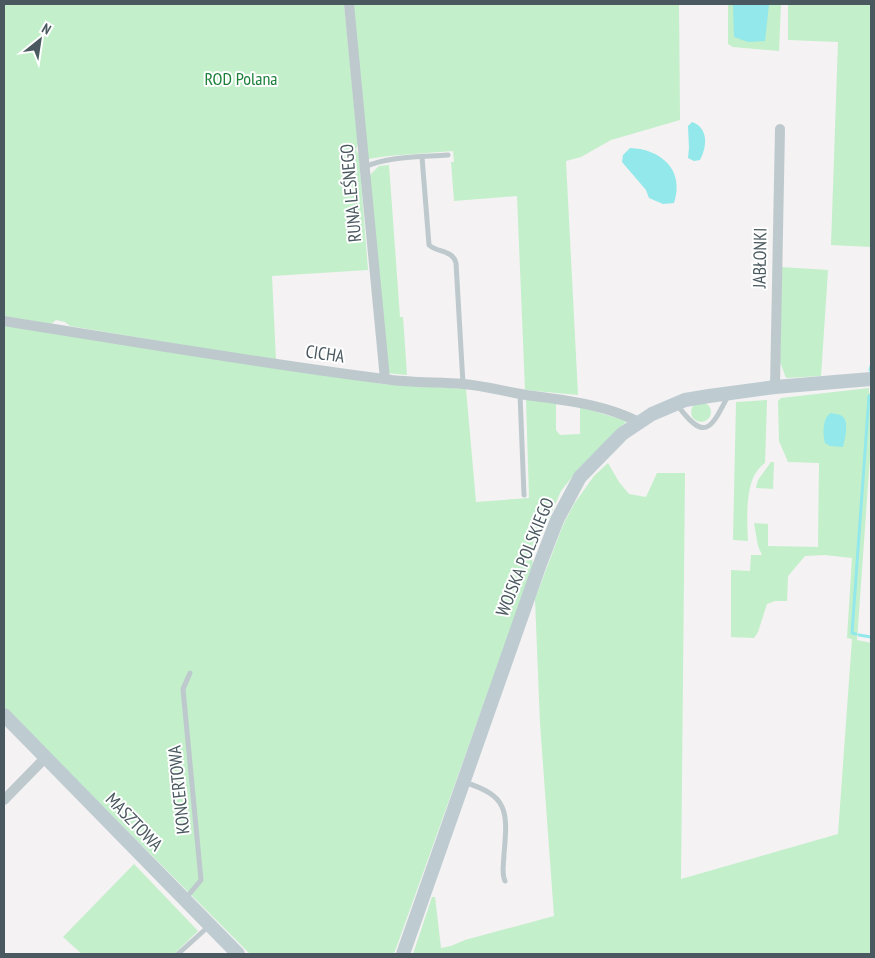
<svg xmlns="http://www.w3.org/2000/svg" width="875" height="958" font-family="'PT Sans Narrow',sans-serif">
<style>
.green{fill:#c3efcb}
.water{fill:#92e8ea}
.lines{fill:none;stroke-linecap:round;stroke-linejoin:round}
.stream{stroke:#92e8ea;stroke-width:3}
.lane{stroke:#bec9cd;stroke-width:5}
.street{stroke:#bec9cd;stroke-width:10}
.secondary{stroke:#beccd2;stroke-width:14}
.labels{text-anchor:middle;stroke-width:4;stroke-linejoin:round;paint-order:stroke}
.park-label{font-size:18px;fill:#1b7f3a;stroke:#fff}
.street-label{font-size:18px;fill:#4a595f;stroke:#fff}
</style>
<rect width="100%" height="100%" fill="#f4f2f2"/>
<!-- green -->
<g class="green">
<polygon points="4,4 344,4 358,144 356,150 359,155 368,270 272,276 276,361 70,326 65,322 56,320 51,324 4,316"/>
<polygon points="352,4 679,4 680,120 611,140 581,157 566,161 578,395 525,390 517,196 454,201 451,162 454,162 453,151 388,156 368,159"/>
<polygon points="728,4 781,4 779,51 733,47 728,44"/>
<polygon points="788,4 871,4 871,247 831,245 838,42 788,40"/>
<polygon points="389,165 400,317 403,317 407,375 387,373 369,176 379,166"/>
<polygon points="781,267 828,270 821,376 786,378 780,362"/>
<polygon points="4,324 383,384 466,389 476,502 529,498 526,399 556,403 556,430 560,435 580,434 580,407 627,421 580,467 561,491 532,557 533,566 394,954 250,954 4,707"/>
<polygon points="869,388 869,393 871,393 871,443 857,640 871,643 871,954 413,954 432,897 435,897 441,948 451,946 465,940 554,916 540,723 535,599 563,525 574,504 594,476 608,463 619,482 629,494 646,497 657,473 685,473 681,879 838,834 852,639 847,638 852,558 825,555 805,556 788,576 787,601 775,601 767,604 758,632 754,638 731,637 731,570 750,571 751,555 762,555 758,546 754,523 768,524 768,546 818,547 819,463 788,462 779,441 778,401 781,398"/>
<path d="M767,400L765,463C762,465 759,468 757,471C745,487 747,522 748,541L733,540L736,402Z"/>
<circle cx="701" cy="412" r="10"/>
<polygon points="771,462 774,462 773,489 756,488 758,480"/>
<polygon points="134,864 198,931 174,954 82,954 63,937"/>
</g>
<!-- water -->
<g class="water">
<polygon points="733,4 769,4 765,41 748,42 734,37"/>
<path d="M692,122C709,128 707,147 700,160L694,161L688,158L689,148L688,126Z"/>
<path d="M630,148C661,149 685,170 674,203L663,204L649,198L646,190L622,162L623,155Z"/>
<path d="M831,413C835,414 841,414 843,417C849,422 845,440 843,447L830,446L825,443C823,434 822,418 831,413Z"/>
</g>
<g class="lines">
<!-- stream -->
<g class="stream">
<polyline points="870,370 871,366"/>
<polyline points="856,634 852,633 869,396"/>
<polyline points="859,635 871,637"/>
</g>
<!-- lane -->
<g class="lane">
<path d="M422,157L429,245C438,253 453,250 456,263L463,384"/>
<path d="M365,167C387,156 423,157 448,155"/>
<polyline points="520,394 524,495"/>
<path d="M678,406C705,442 711,429 728,396"/>
<path d="M464,782C508,796 508,810 504,854C504,863 501,873 505,881"/>
<polyline points="186,898 201,880 183,689 190,673"/>
<polyline points="178,954 209,926"/>
</g>
<!-- street -->
<g class="street">
<polyline points="349,4 385,379"/>
<path d="M4,321C130,341 257,363 384,379C410,383 437,382 463,384C487,386 510,393 534,396C570,401 606,405 639,422"/>
<polyline points="775,387 780,129"/>
<polyline points="4,800 45,758"/>
</g>
<!-- secondary -->
<g class="secondary">
<polyline points="4,715 238,954"/>
<polyline points="403,954 540,564 557,520 580,477 622,434 652,414 685,400 709,396 775,387 871,379"/>
</g>
</g>
<g class="labels">
<!-- park labels -->
<g class="park-label">
<text x="241" y="85">ROD Polana</text>
</g>
<!-- street labels -->
<g class="street-label">
<text transform="translate(351 193) rotate(-95)" y="6">RUNA LEŚNEGO</text>
<text transform="translate(760 258) rotate(-89)" y="6">JABŁONKI</text>
<text transform="translate(325 354) rotate(8)" y="6">CICHA</text>
<text transform="translate(525 557) rotate(-68)" y="6">WOJSKA POLSKIEGO</text>
<text transform="translate(179 790) rotate(-96)" y="6">KONCERTOWA</text>
<text transform="translate(134 822) rotate(46)" y="6">MASZTOWA</text>
</g>
</g>
<!-- border -->
<rect width="875" height="958" fill="none" stroke="#4a595f" stroke-width="10"/>
<!-- north arrow -->
<g transform="translate(40 40) rotate(30)" stroke="#ffffff" stroke-width="4" paint-order="stroke">
<path d="M0-4L9 19L0 12L-9 19Z" fill="#4a595f"/>
<text y="-8" font-size="14" font-weight="bold" text-anchor="middle" fill="#4a595f">N</text>
</g>
</svg>
